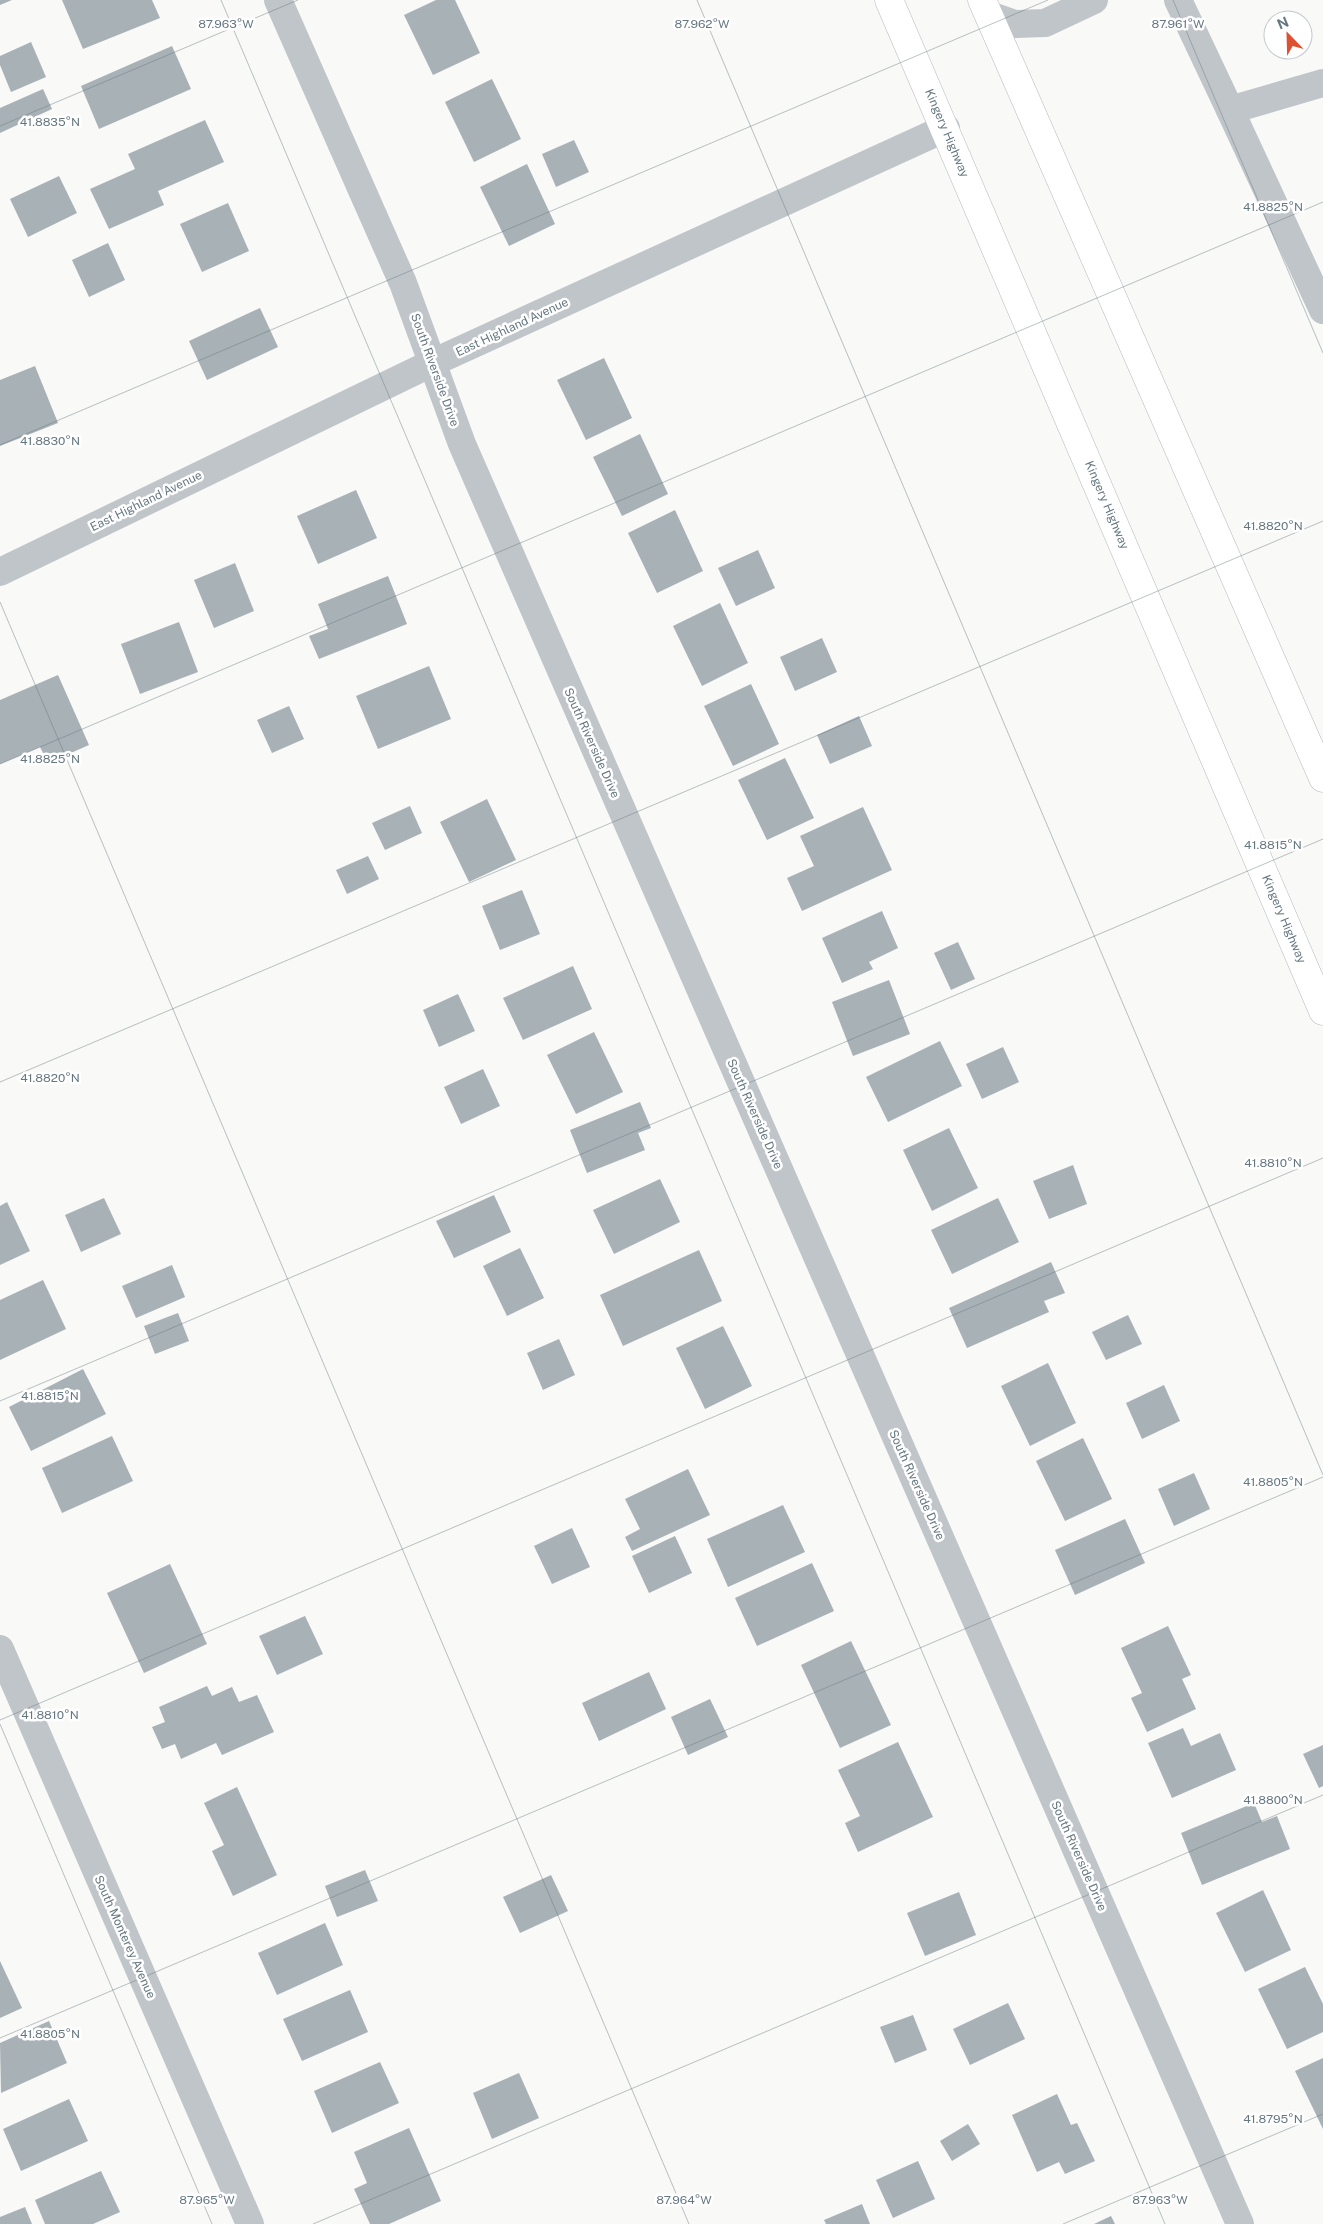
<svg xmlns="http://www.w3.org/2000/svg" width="1323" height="2224" font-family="'Public Sans',sans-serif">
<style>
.building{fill:#a7b1b6}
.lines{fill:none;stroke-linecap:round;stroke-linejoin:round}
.highway-casing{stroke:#b4b9bc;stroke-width:29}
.minor{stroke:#c0c5c9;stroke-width:28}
.highway{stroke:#fff;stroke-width:28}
.ticks{fill:none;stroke:#657781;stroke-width:1;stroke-opacity:0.45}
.labels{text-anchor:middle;stroke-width:5;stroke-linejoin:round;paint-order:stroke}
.street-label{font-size:12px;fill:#657781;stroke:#fff}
.ticks-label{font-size:12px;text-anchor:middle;fill:#657781;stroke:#fff;stroke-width:5;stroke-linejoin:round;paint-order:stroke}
</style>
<rect width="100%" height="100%" fill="#f9f9f7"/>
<!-- building -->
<g class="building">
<polygon points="0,0 12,0 0,5"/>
<polygon points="62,0 152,0 160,18 83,49"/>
<polygon points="436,0 455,0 480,53 433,75 404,15"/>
<polygon points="31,42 46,77 11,92 0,65 0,56"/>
<polygon points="172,46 191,89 99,129 81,86"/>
<polygon points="492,79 521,139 474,162 445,102"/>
<polygon points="43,89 52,109 0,133 0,108"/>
<polygon points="205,120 224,162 158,191 164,205 109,229 90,189 135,169 128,154"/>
<polygon points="574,140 589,172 556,187 542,154"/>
<polygon points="527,164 555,224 509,246 480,187"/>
<polygon points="59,176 77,213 28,237 10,199"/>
<polygon points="228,203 249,251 202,272 180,224"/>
<polygon points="108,243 125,280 89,297 72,260"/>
<polygon points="260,308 278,347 207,380 189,341"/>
<polygon points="604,358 632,418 586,440 557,380"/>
<polygon points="35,366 58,423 0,446 0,380"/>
<polygon points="640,434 668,494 622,516 593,457"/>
<polygon points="356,490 377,538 318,564 297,516"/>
<polygon points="675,510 703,571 657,593 628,533"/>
<polygon points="758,550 775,588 736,606 718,568"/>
<polygon points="235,563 254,611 214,628 194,580"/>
<polygon points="388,576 407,624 319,659 309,636 328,629 318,604"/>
<polygon points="720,603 748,663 702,686 673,626"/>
<polygon points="179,622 198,672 140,694 121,644"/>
<polygon points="822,638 837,672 795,691 780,657"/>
<polygon points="429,666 451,719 378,749 356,696"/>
<polygon points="58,675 89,745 48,763 40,747 0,764 0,700"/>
<polygon points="751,684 779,744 733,766 704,706"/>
<polygon points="289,706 304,739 272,753 257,720"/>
<polygon points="859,716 872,746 830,764 817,735"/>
<polygon points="785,758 814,818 767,840 738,780"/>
<polygon points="487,799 516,860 469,882 440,822"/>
<polygon points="410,806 422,833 385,850 372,823"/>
<polygon points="863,807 892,870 802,911 787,878 814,866 800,836"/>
<polygon points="368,856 379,879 347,894 336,870"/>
<polygon points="522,890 540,934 500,950 482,906"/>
<polygon points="882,911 898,948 869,962 873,969 842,983 822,938"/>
<polygon points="958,942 975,979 951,990 934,953"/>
<polygon points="573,966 592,1009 523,1040 503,998"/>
<polygon points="889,980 910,1034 853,1056 832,1002"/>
<polygon points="458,994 475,1031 439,1047 423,1010"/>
<polygon points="594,1032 623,1092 576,1114 547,1055"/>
<polygon points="940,1041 962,1086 888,1122 866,1077"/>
<polygon points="1003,1047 1019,1082 982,1099 966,1064"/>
<polygon points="483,1069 500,1106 461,1124 444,1087"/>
<polygon points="640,1102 651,1128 638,1133 645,1150 587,1173 570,1130"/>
<polygon points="949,1128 978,1188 932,1211 903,1150"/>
<polygon points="1073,1165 1087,1204 1049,1219 1033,1181"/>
<polygon points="660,1179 680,1222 614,1254 593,1210"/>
<polygon points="494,1195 511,1232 454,1258 436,1221"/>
<polygon points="104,1198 121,1234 81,1252 65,1215"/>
<polygon points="998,1198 1019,1242 952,1274 931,1230"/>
<polygon points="7,1202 30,1251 0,1265 0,1206"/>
<polygon points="520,1248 544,1298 507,1316 483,1266"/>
<polygon points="699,1250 722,1301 623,1346 600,1295"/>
<polygon points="1051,1262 1065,1293 1044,1301 1049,1312 967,1348 949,1308"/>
<polygon points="172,1265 185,1297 136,1318 122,1286"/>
<polygon points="43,1280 66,1329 0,1360 0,1300"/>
<polygon points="178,1313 189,1341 155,1354 144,1326"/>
<polygon points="1128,1315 1142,1344 1106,1360 1092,1332"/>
<polygon points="723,1326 752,1386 705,1409 676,1348"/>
<polygon points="559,1339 575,1375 543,1390 527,1353"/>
<polygon points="1048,1363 1076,1423 1030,1446 1001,1386"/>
<polygon points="83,1369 106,1414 31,1451 9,1407"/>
<polygon points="1164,1385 1180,1421 1142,1439 1126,1403"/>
<polygon points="112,1436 133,1481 62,1513 42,1468"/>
<polygon points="1083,1438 1112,1499 1065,1521 1036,1461"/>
<polygon points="688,1469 710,1515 632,1551 625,1537 640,1529 625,1499"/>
<polygon points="1194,1473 1210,1509 1174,1526 1158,1489"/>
<polygon points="783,1505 805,1552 728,1587 707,1539"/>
<polygon points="1125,1519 1145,1563 1075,1595 1055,1550"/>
<polygon points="572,1528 590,1567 552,1584 534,1546"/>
<polygon points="675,1536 692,1573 649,1593 632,1556"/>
<polygon points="812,1563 834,1611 757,1646 735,1598"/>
<polygon points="170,1564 207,1644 144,1673 107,1593"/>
<polygon points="305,1616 323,1654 277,1675 259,1636"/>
<polygon points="1168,1626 1191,1675 1182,1679 1196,1709 1147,1732 1131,1698 1142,1693 1121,1648"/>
<polygon points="851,1641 891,1725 840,1748 801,1665"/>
<polygon points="649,1672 666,1709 599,1741 582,1703"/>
<polygon points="207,1686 212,1696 232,1687 239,1702 257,1695 274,1732 222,1755 216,1743 181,1759 175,1744 162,1749 152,1727 165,1722 159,1707"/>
<polygon points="710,1699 728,1737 688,1755 671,1717"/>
<polygon points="1183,1728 1191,1746 1220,1733 1236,1770 1172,1798 1148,1743"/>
<polygon points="898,1742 933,1817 858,1852 845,1823 860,1816 838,1770"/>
<polygon points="1323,1745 1323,1786 1319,1788 1303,1754"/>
<polygon points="237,1787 277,1875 233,1896 212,1851 224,1845 204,1803"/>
<polygon points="1254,1803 1262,1822 1277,1816 1290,1849 1202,1885 1181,1833"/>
<polygon points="365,1870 378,1901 337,1917 325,1886"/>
<polygon points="551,1875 568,1911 520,1933 503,1897"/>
<polygon points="1263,1890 1291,1950 1245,1972 1216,1913"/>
<polygon points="959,1892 976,1935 925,1956 907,1913"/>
<polygon points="325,1923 343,1965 277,1995 258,1953"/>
<polygon points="0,1961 22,2008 0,2018"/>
<polygon points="1305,1967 1323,2004 1323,2032 1287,2049 1258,1989"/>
<polygon points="350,1990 368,2032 302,2061 283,2019"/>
<polygon points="1008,2003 1025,2039 970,2065 953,2029"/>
<polygon points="913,2015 927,2050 895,2063 880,2027"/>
<polygon points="49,2021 67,2063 1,2093 0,2043"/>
<polygon points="1323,2058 1323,2129 1295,2071"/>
<polygon points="380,2062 399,2103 332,2133 314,2091"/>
<polygon points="519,2073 539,2118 492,2139 473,2093"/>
<polygon points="1057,2094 1071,2125 1077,2123 1095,2161 1065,2174 1059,2162 1037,2172 1012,2115"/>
<polygon points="69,2099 88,2141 21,2171 3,2129"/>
<polygon points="968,2124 980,2144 952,2161 940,2141"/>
<polygon points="409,2128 441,2201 389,2224 370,2224 354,2189 367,2183 354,2152"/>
<polygon points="918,2161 935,2199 893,2218 876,2180"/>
<polygon points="101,2171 120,2212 93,2224 45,2224 35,2200"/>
<polygon points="862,2204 870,2224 826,2224 824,2220"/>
<polygon points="25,2207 32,2224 0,2224 0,2217"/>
<polygon points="1111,2216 1115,2224 1094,2224"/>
</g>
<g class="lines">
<!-- highway casing -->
<g class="highway-casing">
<g id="highway">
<polyline points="889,0 1323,1011"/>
<polyline points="982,0 1323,778"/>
</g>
</g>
<!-- minor -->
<g class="minor">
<polyline points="278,0 403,283 462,444 1240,2224"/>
<polyline points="1178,0 1230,110 1323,83"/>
<polyline points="989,15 1015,24 1045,23 1094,0"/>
<polyline points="1230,110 1323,310"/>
<polyline points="0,572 432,363 946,128"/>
<polyline points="0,1649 250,2224"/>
</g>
<!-- highway -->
<use href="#highway" class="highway"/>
</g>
<!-- ticks -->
<path class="ticks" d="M221,0L1165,2224M697,0L1323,1475M1173,0L1323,353M0,126L298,0M0,445L1048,0M0,602L689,2224M0,764L1323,202M0,1082L1323,521M0,1401L1323,839M0,1720L1323,1158M0,1724L212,2224M0,2038L1323,1477M313,2224L1323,1795M1063,2224L1323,2114"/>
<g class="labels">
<!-- street labels -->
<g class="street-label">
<text transform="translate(947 133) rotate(67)" y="4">Kingery Highway</text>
<text transform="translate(512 327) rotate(-25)" y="4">East Highland Avenue</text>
<text transform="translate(435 370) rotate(70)" y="4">South Riverside Drive</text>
<text transform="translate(146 501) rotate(-26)" y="4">East Highland Avenue</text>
<text transform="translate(1107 505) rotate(67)" y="4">Kingery Highway</text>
<text transform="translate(592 743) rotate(66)" y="4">South Riverside Drive</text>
<text transform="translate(1284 919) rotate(67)" y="4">Kingery Highway</text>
<text transform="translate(755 1114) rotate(66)" y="4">South Riverside Drive</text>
<text transform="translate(917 1485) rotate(66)" y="4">South Riverside Drive</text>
<text transform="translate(1079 1856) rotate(66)" y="4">South Riverside Drive</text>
<text transform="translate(125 1937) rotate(66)" y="4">South Monterey Avenue</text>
</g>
</g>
<g class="ticks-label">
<text x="226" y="28">87.963°W</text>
<text x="702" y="28">87.962°W</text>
<text x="1178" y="28">87.961°W</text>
<text x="50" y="126">41.8835°N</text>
<text x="1273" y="211">41.8825°N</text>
<text x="50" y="445">41.8830°N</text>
<text x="1273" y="530">41.8820°N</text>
<text x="50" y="763">41.8825°N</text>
<text x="1273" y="849">41.8815°N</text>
<text x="50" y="1082">41.8820°N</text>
<text x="1273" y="1167">41.8810°N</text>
<text x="50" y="1400">41.8815°N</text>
<text x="1273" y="1486">41.8805°N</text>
<text x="50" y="1719">41.8810°N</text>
<text x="1273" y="1804">41.8800°N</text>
<text x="50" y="2038">41.8805°N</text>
<text x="1273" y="2123">41.8795°N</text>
<text x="207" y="2204">87.965°W</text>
<text x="684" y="2204">87.964°W</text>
<text x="1160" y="2204">87.963°W</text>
</g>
<!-- north arrow -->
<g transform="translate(1288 35) rotate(337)"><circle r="24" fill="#ffffff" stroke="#c1c9cd"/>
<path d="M0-4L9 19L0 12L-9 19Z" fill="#de5032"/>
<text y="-8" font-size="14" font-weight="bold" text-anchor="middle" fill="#657781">N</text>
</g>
</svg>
